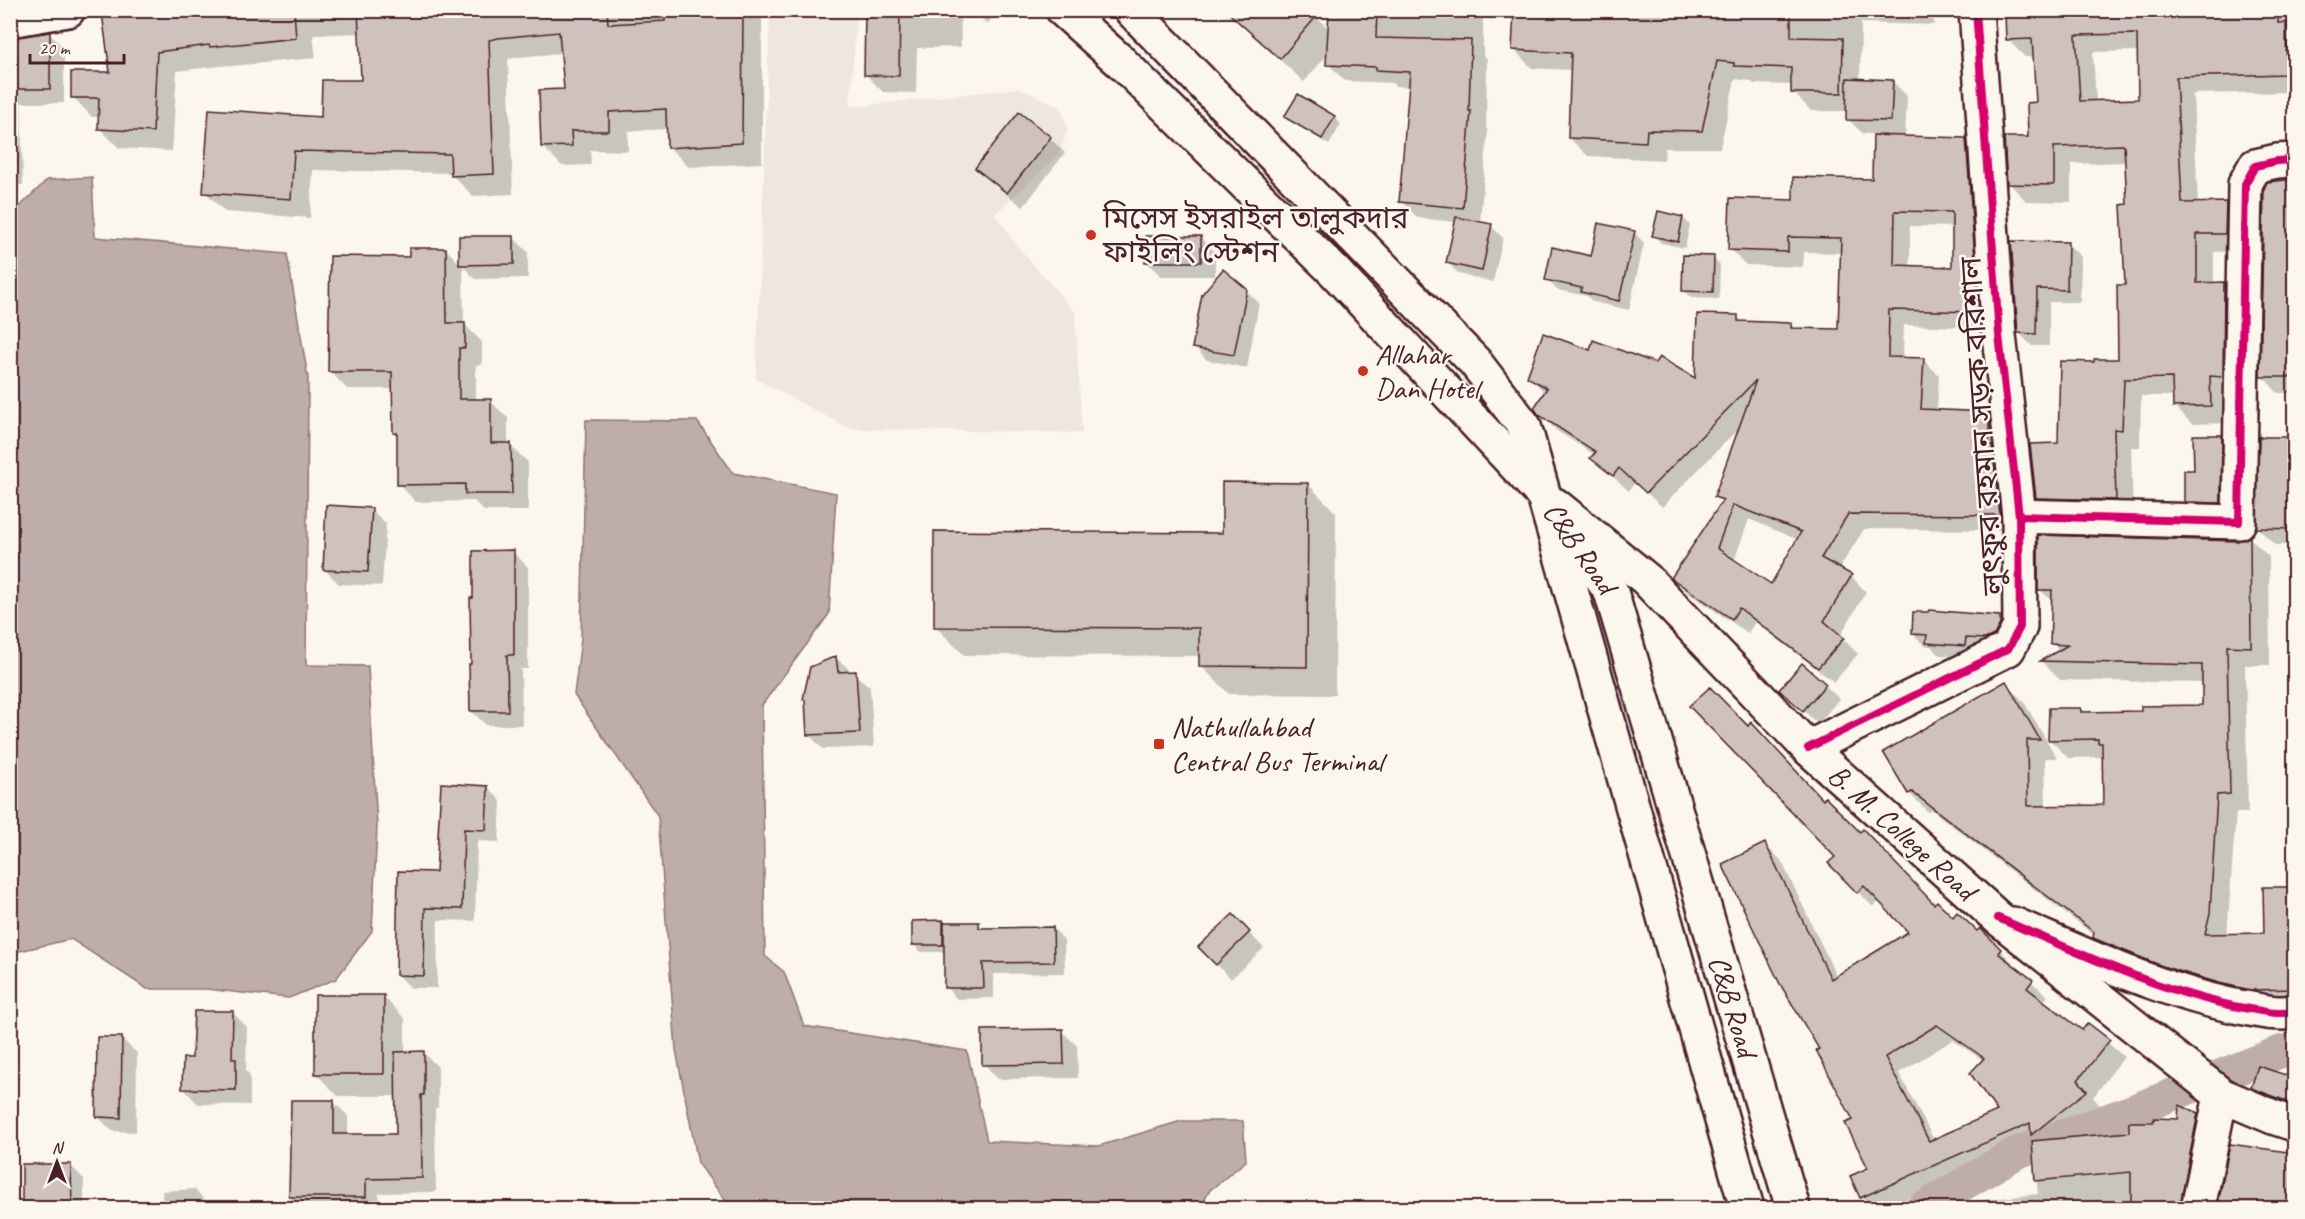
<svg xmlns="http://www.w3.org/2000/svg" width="2305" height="1219" font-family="Caveat,'Noto Sans Bengali',sans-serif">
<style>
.built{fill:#eee7de}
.water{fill:#bfadaa;stroke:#907477;stroke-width:1.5}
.shadow{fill:#0003;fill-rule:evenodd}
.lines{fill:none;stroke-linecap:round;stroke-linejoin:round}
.canal{stroke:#bfadaa;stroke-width:33}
.building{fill:#cfc2bc;stroke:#4a1f2b;stroke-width:1.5;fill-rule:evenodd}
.minor-casing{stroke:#4a1f2b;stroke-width:38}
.tertiary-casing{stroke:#4a1f2b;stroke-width:38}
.primary-casing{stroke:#4a1f2b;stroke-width:38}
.trunk-casing{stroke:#4a1f2b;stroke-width:38}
.minor{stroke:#fbf7ec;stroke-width:33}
.tertiary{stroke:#fbf7ec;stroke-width:33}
.primary{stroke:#fbf7ec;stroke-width:33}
.trunk{stroke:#fbf7ec;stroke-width:33}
.cycleway-casing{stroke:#fbf7ec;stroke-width:11}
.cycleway{stroke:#d6006c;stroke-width:8}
.poi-dot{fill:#c8321e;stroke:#fbf7ec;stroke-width:2}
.labels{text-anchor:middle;stroke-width:5;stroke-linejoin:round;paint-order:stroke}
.poi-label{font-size:30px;fill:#4a1f2b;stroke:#fbf7ec;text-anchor:start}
.street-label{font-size:30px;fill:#4a1f2b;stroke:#fbf7ec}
</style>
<rect width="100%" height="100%" fill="#fbf7ec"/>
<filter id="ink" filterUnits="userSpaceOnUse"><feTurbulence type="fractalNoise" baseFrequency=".0167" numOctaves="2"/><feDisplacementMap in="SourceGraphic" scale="12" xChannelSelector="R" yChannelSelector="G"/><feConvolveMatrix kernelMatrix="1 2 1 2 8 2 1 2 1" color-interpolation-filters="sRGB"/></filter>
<g filter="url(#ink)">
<!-- built -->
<polygon class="built" points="770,11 857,11 850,107 1019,88 1061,107 1068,130 1058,155 995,214 1018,247 1075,312 1082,433 850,429 756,379"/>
<!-- water -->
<g class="water">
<polygon points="92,177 95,237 287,254 308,378 306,665 368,666 377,827 372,931 336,979 289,998 206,989 147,989 71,939 11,953 11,215 47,180"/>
<polygon points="586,420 697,421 733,473 836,493 829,614 762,705 765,956 784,972 804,1026 967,1051 987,1141 1099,1146 1181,1121 1243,1121 1246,1161 1209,1191 1201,1208 731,1208 698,1163 676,1050 658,816 574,695 581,639"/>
</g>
<!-- shadow -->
<g class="shadow">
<polygon points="129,10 762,10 762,163 689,167 669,147 668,129 628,131 628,151 590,150 591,165 562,166 542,146 566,91 563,53 519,57 508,59 513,194 473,196 453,176 453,173 313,170 310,218 225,212 205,192 322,119 362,82 360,33 313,35 316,58 231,66 229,65 177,71 172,151 119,148 99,128 100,117 92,117 73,97 112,73"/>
<polygon points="867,10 960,10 961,47 917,48 916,93 883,92 865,74"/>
<polygon points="972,10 1000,10 987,24"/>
<polygon points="1226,10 1309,10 1330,30 1331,10 1483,10 1483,55 1487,59 1486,128 1488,130 1480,223 1491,226 1503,238 1493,282 1459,274 1447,262 1456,222 1418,218 1401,201 1410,87 1395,86 1392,83 1345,81 1328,64 1328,54 1304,82"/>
<path d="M1516,10H1934V25L1861,23L1860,80L1892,81L1907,96L1905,138L1966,139L1981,155L1994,328L1904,325L1903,359L1923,360L1939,375L1937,411L1988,414L2004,430L2015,530L1864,529L1839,569L1851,576L1866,592L1840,636L1858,654L1834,682L1755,622L1748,633L1688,593L1673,577L1723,503L1716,496L1740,427L1662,507L1635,482L1629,491L1592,458L1595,455L1557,431L1540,414L1545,393L1529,376L1591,352L1697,381L1737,317L1743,322L1790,324L1796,329L1840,330L1842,253L1804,252L1803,267L1746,265L1730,249L1794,202L1874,181L1875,134H1863L1848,119V111H1811L1793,92V85L1754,84L1750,81L1735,79L1720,148H1665L1664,160L1588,156L1569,138L1572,70L1532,68L1514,50ZM1910,226L1954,227V269L1910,267ZM1749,519L1798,540L1772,586L1734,561Z"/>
<path d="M2064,10H2294V92L2193,94L2198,204L2225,203L2243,221V251L2214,252V284H2224L2242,302L2228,423L2192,424L2174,406V396H2141L2140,447H2131L2133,517L2055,515L2037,497L2096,363L2120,361L2126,286L2128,206L2126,162L2071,164V202L2026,201L2009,183L2029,138L2037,104L2035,57H2025L2007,39ZM2139,51L2140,101L2096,102L2093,52Z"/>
<polygon points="49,34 64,48 64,103 21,103 23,185 10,185 10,40"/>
<polygon points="1020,114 1050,138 1065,153 1023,207 991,182 977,168"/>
<polygon points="1286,117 1334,117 1341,124 1329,145 1293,123"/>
<polygon points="2294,180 2294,393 2278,393 2262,376"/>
<polygon points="1683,218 1690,225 1685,248 1661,243 1654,236"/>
<polygon points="1634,232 1644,243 1629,310 1593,302 1587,296 1557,290 1547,279 1592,258"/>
<polygon points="513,237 528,252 528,278 475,279 463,266 464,324 482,342 482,365 476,365 476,401 490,401 508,418 508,444 528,462 528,511 484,511 474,501 416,502 399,484 398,437 394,433 394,389 347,389 330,371 411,259 446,249 461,265"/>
<polygon points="1200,237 1215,252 1215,276 1161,276 1146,261"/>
<polygon points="2013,243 2068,244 2081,257 2080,302 2049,302 2049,346 2032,346 2019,333"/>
<polygon points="1713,258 1720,265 1719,299 1691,298 1684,291"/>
<polygon points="1246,290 1259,303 1247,368 1207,360 1194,347"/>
<polygon points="2221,437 2233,449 2232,514 2197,513 2185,501 2195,472"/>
<polygon points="2294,439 2294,545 2275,545 2258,528"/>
<polygon points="1308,484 1336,513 1335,695 1229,694 1201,666 1201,656 964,655 935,626 1223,534"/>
<polygon points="371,509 386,524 382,586 339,584 324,569"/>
<polygon points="2250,538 2269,557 2270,665 2245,665 2248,813 2236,813 2227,935 2265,934 2294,888 2294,1008 2114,957 2095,936 1932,810 1928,812 1909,793 2005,683 2024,702 2057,758 2045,758 2046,807 2104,806 2103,757 2068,758 2049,739 2081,709 2085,714 2143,712 2203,706 2203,683 2060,680 2042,662 2060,651 2052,643 2053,602 2040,590"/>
<polygon points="513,552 528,567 528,669 521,669 522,725 486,725 471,711 472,665"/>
<polygon points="2000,618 2012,630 1976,658 1940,655 1931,646 1925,646 1913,634"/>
<polygon points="836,658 870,687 874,747 823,749 809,735"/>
<polygon points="1825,685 1839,699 1818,724 1781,690"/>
<polygon points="488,787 501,801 499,842 477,841 475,921 438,920 437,988 411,988 397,974 437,874"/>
<path d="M1824,801L1934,906L1977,933L1980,930L2016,966L2014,967L2048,996L2043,1002L2082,1033L2088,1025L2124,1057L2093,1097L2101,1107L2060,1140L2131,1134L2155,1124L2180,1120L2197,1115L2215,1132L2200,1208H1947V1204L2038,1194L2033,1144L1887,1208H1873L1862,1197L1870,1168L1855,1120L1821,1049L1765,845L1781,860L1837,977L1911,932L1880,901L1873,907L1830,863L1837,857ZM1953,1040L1984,1061L1999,1111L1934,1140L1899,1073Z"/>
<polygon points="1233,917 1264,948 1231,979 1200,947"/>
<polygon points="943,922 978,923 984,929 1053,928 1064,940 1065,973 994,974 994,998 957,999 946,987 946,952 921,952 914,945"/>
<polygon points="384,997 405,1019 405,1053 424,1053 438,1067 438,1108 435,1108 436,1192 379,1193 380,1208 291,1208 292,1101 334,1102 348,1116 348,1136 397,1135 397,1096 338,1096 316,1074"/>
<polygon points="233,1013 247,1027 246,1071 250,1075 250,1105 198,1104 184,1089 194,1059"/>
<polygon points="1062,1031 1077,1046 1078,1078 998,1079 984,1064"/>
<polygon points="122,1039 137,1053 136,1132 112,1131 97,1116"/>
<polygon points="2294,1080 2294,1113 2268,1102 2253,1087"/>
<polygon points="70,1165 84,1179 84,1208 24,1208"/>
<polygon points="194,1189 209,1204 209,1208 163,1208 162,1191"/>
</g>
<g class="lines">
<!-- canal -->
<polyline class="canal" points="1923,1208 2016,1153 2129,1112 2280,1052 2294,1049"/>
</g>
<!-- building -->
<g class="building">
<polygon points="120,10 294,10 296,38 210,47 209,45 157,52 153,132 98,129 99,98 71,98 71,72 110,72 102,13"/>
<polygon points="358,10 607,10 608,24 665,21 665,10 743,10 742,143 667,148 666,109 609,112 609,131 571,131 572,146 541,147 539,90 564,89 559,32 498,38 489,40 494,174 451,176 450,154 294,151 291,199 203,193 209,109 321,117 322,80 361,80"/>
<polygon points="865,10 900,10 899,76 864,75"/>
<polygon points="1225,10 1322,10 1280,59"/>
<polygon points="1329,10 1377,10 1376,38 1471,40 1469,111 1471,111 1463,208 1399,202 1410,72 1376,70 1376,67 1326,65"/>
<polygon points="1514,10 1791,10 1791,37 1843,38 1842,93 1791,93 1791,68 1734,66 1734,63 1717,61 1702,131 1647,130 1646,142 1568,138 1571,53 1512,50"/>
<path d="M2063,10H2278V23H2286L2287,74L2176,77L2182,203L2226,202L2225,234H2197V283L2224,282L2223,377L2210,376L2211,406L2173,407L2172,378L2124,379L2122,430L2114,429L2116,500L2036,498L2030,444L2058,443L2060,361L2094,362V359H2118L2117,285H2125L2121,205L2127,204L2124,145L2054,147V185L2007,184L2004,137H2028L2027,103L2036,102L2032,39L2006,40L2005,14ZM2137,34L2138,99L2080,101L2076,35Z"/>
<polygon points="50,32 50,89 10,89 10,38"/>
<polygon points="1847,78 1893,80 1891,121 1846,120"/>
<polygon points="1298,94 1335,116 1322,139 1284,117"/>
<polygon points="1019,112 1051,137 1007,193 975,168"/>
<path d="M1873,135L1966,138L1979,312L1889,310L1888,357L1924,358L1921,409L1989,412V445H1992L2000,515L1848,514L1821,558L1852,575L1824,621L1844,638L1818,668L1739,608L1732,619L1671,578L1723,500L1714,497L1756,380L1646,493L1619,468L1613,476L1590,458L1596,452L1539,415L1534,408L1547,388L1527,377L1543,333L1590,350L1593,340L1655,363L1659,357L1695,378L1697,314L1738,315V321L1791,323V328L1838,329L1841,238L1788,237V252L1728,250L1730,198L1793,200V177L1872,179ZM1895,211L1952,212V267L1894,265ZM1733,505L1801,532L1771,584L1717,548Z"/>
<polygon points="2295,179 2295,377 2260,377 2264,189 2267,182"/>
<polygon points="1658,211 1683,217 1678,242 1652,236"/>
<polygon points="1456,217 1492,224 1482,271 1446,263"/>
<polygon points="1598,223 1635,231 1619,301 1581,292 1582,288 1545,280 1552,247 1591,256"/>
<polygon points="459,236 514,236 514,264 459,265"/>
<rect x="1145" y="236" width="56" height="26"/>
<polygon points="2011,241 2068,242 2067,290 2037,289 2036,334 2018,333"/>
<polygon points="409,248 446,248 447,323 465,323 465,348 459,348 459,399 491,399 491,443 511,443 512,494 465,494 465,484 397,485 397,433 393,433 392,372 328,372 330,256 409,257"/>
<polygon points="1683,255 1714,256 1713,292 1682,291"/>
<polygon points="1223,269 1247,289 1234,355 1192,348 1202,294"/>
<polygon points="2193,435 2222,435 2221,503 2184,502 2184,470 2194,470"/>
<polygon points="2259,437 2295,437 2295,529 2256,528"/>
<polygon points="1222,482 1308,483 1307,667 1199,666 1199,628 934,627 934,531 1222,533"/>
<polygon points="326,505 372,508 368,572 323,570"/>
<polygon points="2038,535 2238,541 2250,536 2251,647 2227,646 2230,794 2217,795 2210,913 2205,934 2264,933 2263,887 2295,887 2295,989 2251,990 2219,983 2162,966 2093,938 2094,932 1912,792 1908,794 1883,752 2006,681 2040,740 2027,740 2028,806 2103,805 2102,743 2098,743 2098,739 2048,740 2049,708 2081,708 2081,712 2141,711 2141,706 2202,705 2202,665 2040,661 2068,645 2050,644 2052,590 2038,590"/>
<polygon points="514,550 514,655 507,655 508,711 470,711 469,664 471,664 470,598 473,598 473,551"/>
<polygon points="1929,610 2000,616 2000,624 1994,635 1985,639 1966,638 1965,646 1926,643 1927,635 1912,634 1913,612 1928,612"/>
<polygon points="836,656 838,672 856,671 860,733 807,735 805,700 803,699 810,667"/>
<polygon points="1802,663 1826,684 1803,711 1779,690"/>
<path d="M1710,687L1748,726L1751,722L1823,800L1825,797L1860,832L1863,829L1934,904L1937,901L1953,917L1957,912L1977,931L1980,928L2001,949L1998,953L2033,980L2027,988L2082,1030L2088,1023L2110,1040L2078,1080L2087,1091L2031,1135L2030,1123L1860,1198L1850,1176L1868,1168L1845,1123L1853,1120L1816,1050L1819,1049L1780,984L1722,864L1765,843L1831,979L1908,932L1864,886L1857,893L1828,863L1835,857L1689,706ZM1937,1025L1984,1058L1970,1073L1997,1111L1929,1141L1885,1057Z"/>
<polygon points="441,783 488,786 486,830 464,829 462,909 425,908 424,976 396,975 398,871 436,872"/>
<polygon points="1233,914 1250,932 1216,965 1198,947"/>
<polygon points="943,920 943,945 912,945 912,921"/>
<polygon points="944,922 979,922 979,928 1053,927 1054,962 983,963 984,988 944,988"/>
<rect x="315" y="995" width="69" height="79"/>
<polygon points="194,1011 233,1011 232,1059 236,1059 236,1090 182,1089 183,1058 192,1058"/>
<polygon points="1063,1029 1064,1064 982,1065 982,1030"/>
<polygon points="97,1037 122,1037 121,1118 96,1117"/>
<polygon points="424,1051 424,1095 421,1095 422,1178 366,1179 366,1197 289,1197 291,1100 334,1100 334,1134 396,1134 395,1052"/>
<polygon points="2258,1066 2295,1078 2295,1104 2251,1088"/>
<polygon points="2179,1105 2198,1113 2180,1206 2131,1205 2131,1172 2035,1181 2032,1141 2129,1132 2129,1122 2153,1122 2154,1118 2178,1119"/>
<polygon points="2230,1144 2295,1153 2295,1209 2217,1209"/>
<polygon points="22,1164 71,1164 72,1209 22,1209"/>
</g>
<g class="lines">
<!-- minor casing -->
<g class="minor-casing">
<g id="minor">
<polyline points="10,20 68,10"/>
<polyline points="2019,516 2239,522 2245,184 2255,166 2277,161 2294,160"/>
<polyline points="1808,748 2008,649 2020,627 2019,516 1999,335 1976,10"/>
<polyline points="2198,1208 2221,1095"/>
</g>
</g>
<!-- tertiary casing -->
<g class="tertiary-casing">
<path id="tertiary" d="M2013,924C2088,956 2164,993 2245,1008C2262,1011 2277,1015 2294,1012"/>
</g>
<!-- primary casing -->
<g class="primary-casing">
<polyline id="primary" points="1555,505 1646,579 1808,748 1998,918 2221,1095 2273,1117 2294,1124"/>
</g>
<!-- trunk casing -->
<g class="trunk-casing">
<g id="trunk">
<path id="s1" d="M1063,10L1120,61L1334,271L1543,495L1611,592L1793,1208"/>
<polyline points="1131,10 1475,362 1524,426 1747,1208"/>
</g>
</g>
<!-- minor -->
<use href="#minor" class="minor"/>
<!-- tertiary -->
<use href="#tertiary" class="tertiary"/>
<!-- primary -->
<use href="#primary" class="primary"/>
<!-- trunk -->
<use href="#trunk" class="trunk"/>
<!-- cycleway casing -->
<g class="cycleway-casing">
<g id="cycleway">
<polyline points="2019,516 2239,522 2245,184 2255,166 2277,161 2294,160"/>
<polyline points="1808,748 2008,649 2020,627 2019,516 1999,335 1976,10"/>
<path d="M1998,918C2078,952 2159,992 2244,1008C2262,1011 2277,1015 2294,1012"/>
</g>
</g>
<!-- cycleway -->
<use href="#cycleway" class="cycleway"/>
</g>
</g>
<!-- markers -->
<g class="poi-dot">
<circle cx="1091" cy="235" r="6"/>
<circle cx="1363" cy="371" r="6"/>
<rect x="1153" y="738" width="12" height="12" rx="3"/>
</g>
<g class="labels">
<!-- poi labels -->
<g class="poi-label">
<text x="1103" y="228">মিসেস ইসরাইল তালুকদার<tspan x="1103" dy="34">ফাইলিং স্টেশন</tspan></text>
<text x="1375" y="364">Allahar<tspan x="1375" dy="34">Dan Hotel</tspan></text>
<text x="1171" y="737">Nathullahbad<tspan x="1171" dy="34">Central Bus Terminal</tspan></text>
</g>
<!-- street labels -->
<g class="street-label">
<text transform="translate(1982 426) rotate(-94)" y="10">লুৎফুর রহমান সড়ক বরিশাল</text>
<text dy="10" stroke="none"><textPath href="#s1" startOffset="747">C&amp;B Road</textPath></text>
<text transform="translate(1902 832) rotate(42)" y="10">B. M. College Road</text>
<text transform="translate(1733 1006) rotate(73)" y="10">C&amp;B Road</text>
</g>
</g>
<!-- margin -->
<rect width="2305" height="1219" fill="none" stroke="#fbf7ec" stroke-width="36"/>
<rect x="18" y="18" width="2269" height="1183" fill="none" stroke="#4a1f2b" stroke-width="2" filter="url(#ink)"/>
<!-- north arrow -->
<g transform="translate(57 1162)" stroke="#fbf7ec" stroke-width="4.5" paint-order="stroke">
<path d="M0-4.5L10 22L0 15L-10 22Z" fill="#4a1f2b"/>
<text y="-9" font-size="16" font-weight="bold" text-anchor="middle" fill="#4a1f2b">N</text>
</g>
<!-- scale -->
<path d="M30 54v9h94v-9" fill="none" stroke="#4a1f2b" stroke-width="3"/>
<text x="39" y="54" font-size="18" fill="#4a1f2b" stroke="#fbf7ec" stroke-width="4.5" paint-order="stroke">20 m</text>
</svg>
